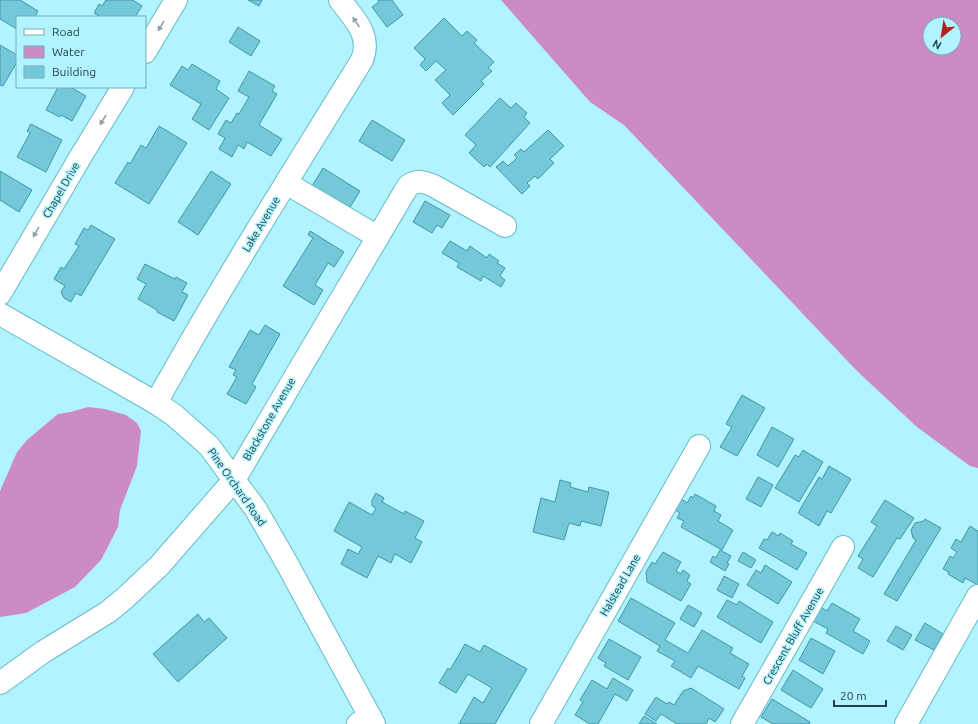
<svg xmlns="http://www.w3.org/2000/svg" width="978" height="724" font-family="Ubuntu,sans-serif">
<style>
.water{fill:#cc8bc7;fill-rule:evenodd}
.building{fill:#74c8d7;stroke:#4198a6}
.lines{fill:none;stroke-linecap:round;stroke-linejoin:round}
.minor-casing{stroke:#66bbc9;stroke-width:24}
.major-casing{stroke:#66bbc9;stroke-width:24}
.minor{stroke:#fff;stroke-width:22}
.major{stroke:#fff;stroke-width:22}
.oneway{fill:#8fa0a4}
.labels{text-anchor:middle;stroke-width:3;stroke-linejoin:round;paint-order:stroke}
.street-label{font-size:11px;fill:#1f4248;stroke:#b1f3ff}
</style>
<rect width="100%" height="100%" fill="#b1f3ff"/>
<!-- water -->
<g class="water">
<path d="M501,0H978V468L970,466L917,427L857,371L624,125L590,102ZM930,24H954V48H930Z"/>
<polygon points="88,407 105,409 126,415 137,423 141,431 137,466 120,510 118,527 101,560 75,587 26,613 0,617 0,491 17,452 27,440 58,414 71,412"/>
</g>
<!-- building -->
<g class="building">
<polygon points="0,0 20,0 38,11 35,17 17,17 17,29 0,19"/>
<polygon points="106,0 133,0 142,6 135,17 101,17 94,13 99,4 102,6"/>
<polygon points="248,0 262,0 259,6"/>
<polygon points="378,0 392,0 403,15 387,27 372,7 379,2"/>
<polygon points="444,18 462,36 467,31 477,40 474,43 494,62 488,68 492,71 481,81 484,84 453,115 442,103 450,95 435,80 446,70 436,61 426,71 420,65 425,59 414,48"/>
<polygon points="238,27 260,41 251,56 229,42"/>
<polygon points="0,45 17,55 17,62 3,86 0,85"/>
<polygon points="192,64 220,81 216,89 229,98 209,130 192,119 201,104 170,85 182,66 188,70"/>
<polygon points="249,71 275,86 272,91 277,94 259,125 282,139 271,156 247,142 244,149 238,145 232,157 219,149 225,138 218,134 226,120 231,123 237,113 239,114 249,97 238,91"/>
<polygon points="58,87 70,87 86,96 72,121 61,115 60,117 46,110"/>
<polygon points="500,98 511,108 516,103 527,113 524,117 530,123 490,167 487,164 484,167 469,153 476,145 465,135"/>
<polygon points="372,120 405,140 392,161 359,141"/>
<polygon points="31,124 62,140 46,172 17,157 30,133 27,131"/>
<polygon points="159,126 187,143 149,204 115,183 128,162 130,164 141,145 146,148"/>
<polygon points="548,130 564,146 550,159 554,163 538,179 535,176 527,183 530,186 522,194 496,167 503,161 508,166 517,158 514,155 521,149 524,152"/>
<polygon points="323,168 360,191 349,209 312,186"/>
<polygon points="0,171 32,190 19,212 0,200"/>
<polygon points="211,171 231,184 198,235 178,222"/>
<polygon points="425,201 450,215 442,228 437,225 432,233 413,222"/>
<polygon points="91,225 115,239 81,296 76,293 71,302 64,298 61,292 65,286 54,279 61,267 64,269 79,246 75,244 84,228 88,230"/>
<polygon points="310,231 344,252 334,267 328,263 315,285 323,290 314,305 283,286 313,238 308,235"/>
<polygon points="450,241 467,251 470,246 487,258 489,254 499,261 497,263 505,268 500,276 505,280 501,287 483,276 481,281 457,267 459,263 442,253"/>
<polygon points="145,264 175,279 176,277 187,283 182,292 188,295 174,321 157,312 157,310 138,299 146,284 137,279"/>
<polygon points="265,325 280,334 252,384 256,387 246,404 227,394 237,377 233,375 236,370 229,367 250,330 259,335"/>
<polygon points="742,395 765,408 737,456 720,447 732,427 726,424"/>
<polygon points="772,427 794,439 778,467 757,455"/>
<polygon points="803,450 823,462 799,502 775,488 795,455 799,457"/>
<polygon points="829,466 851,479 831,513 827,511 819,526 798,513 819,477 822,479"/>
<polygon points="758,477 773,485 761,507 746,499"/>
<polygon points="560,480 571,483 570,487 588,492 589,487 609,492 601,526 581,521 580,526 569,523 564,540 533,532 541,498 555,502"/>
<polygon points="376,493 384,498 382,502 404,514 405,511 424,521 415,538 422,542 411,563 395,554 391,563 378,556 367,578 341,564 348,549 358,554 362,547 334,531 349,502 372,515 376,508 372,506 372,500"/>
<polygon points="695,494 716,506 714,511 721,515 718,521 733,530 722,550 681,527 684,521 677,518 680,513 674,509 680,498 687,503 691,496 693,498"/>
<polygon points="885,500 914,518 900,539 897,538 873,577 858,568 863,559 858,556 877,526 871,522"/>
<polygon points="925,519 941,528 897,601 884,594 916,540 913,538 911,530 915,523 924,521"/>
<polygon points="970,526 978,531 978,585 965,578 963,583 948,574 949,572 943,569 950,556 953,558 957,552 951,548 956,539 961,542"/>
<polygon points="772,532 779,536 780,533 793,541 791,544 807,553 797,570 759,548 764,539 767,540"/>
<polygon points="720,550 731,556 727,563 729,564 725,571 710,562 713,556 716,558"/>
<polygon points="663,552 681,562 676,571 681,574 683,570 690,575 687,581 691,584 681,601 647,582 646,572 652,562 655,564"/>
<polygon points="743,552 756,560 751,568 738,561"/>
<polygon points="765,565 792,582 778,604 747,585 756,570 761,573"/>
<polygon points="724,576 739,584 732,598 717,590"/>
<polygon points="631,598 675,623 665,640 688,653 702,630 733,648 730,653 749,664 742,676 745,678 739,689 698,666 691,678 671,666 675,661 657,651 660,646 618,621"/>
<polygon points="727,600 737,605 739,601 773,622 761,643 717,617"/>
<polygon points="832,603 860,619 853,631 870,641 863,654 826,633 828,629 811,620 819,606 827,611"/>
<polygon points="688,605 702,613 694,627 680,619"/>
<polygon points="198,614 204,622 209,618 227,638 178,682 153,654"/>
<polygon points="925,623 943,634 934,650 915,640"/>
<polygon points="896,626 912,635 903,650 887,641"/>
<polygon points="811,638 835,651 823,674 799,660"/>
<polygon points="609,639 641,657 628,680 604,666 606,663 598,658"/>
<polygon points="465,644 480,652 484,645 527,669 495,724 459,724 474,697 483,703 492,688 468,674 456,693 439,683 448,668 450,670"/>
<polygon points="793,670 823,689 811,708 781,690"/>
<polygon points="613,678 633,690 627,701 615,694 598,724 590,724 575,715 583,702 580,700 592,680 607,689"/>
<polygon points="691,688 724,709 715,722 709,718 706,724 677,724 661,714 656,721 645,714 656,697 667,704 669,702 674,705 683,691"/>
<polygon points="772,699 810,722 809,724 773,724 761,717"/>
<polygon points="644,716 657,724 639,724"/>
</g>
<g class="lines">
<!-- minor casing -->
<g class="minor-casing">
<g id="minor">
<polyline points="145,52 176,0"/>
<polyline points="286,183 378,237"/>
<polyline points="0,294 81,156 123,87"/>
<path d="M0,314L156,403L174,415L209,446L234,480L408,186C417,180 423,181 434,186L505,226"/>
<path d="M156,403C221,286 292,173 362,60C372,35 354,19 340,0"/>
<polyline points="358,724 370,716"/>
<polyline points="541,724 699,446"/>
<polyline points="742,724 843,547"/>
<polyline points="906,724 978,596"/>
</g>
</g>
<!-- major casing -->
<g class="major-casing">
<polyline id="major" points="0,683 43,652 108,612 125,598 159,566 234,480 255,508 285,560 374,724"/>
</g>
<!-- minor -->
<use href="#minor" class="minor"/>
<!-- major -->
<use href="#major" class="major"/>
</g>
<!-- one-way arrows -->
<defs><path id="oneway-solid" d="M-6-.8H1V-3.2L6.5 0L1 3.2V.8H-6Z"/></defs>
<g class="oneway">
<use href="#oneway-solid" transform="translate(356 22) rotate(-124)"/>
<use href="#oneway-solid" transform="translate(161 26) rotate(121)"/>
<use href="#oneway-solid" transform="translate(103 120) rotate(122)"/>
<use href="#oneway-solid" transform="translate(36 232) rotate(120)"/>
</g>
<g class="labels">
<!-- street labels -->
<g class="street-label">
<text transform="translate(61 190) rotate(-60)" y="4">Chapel Drive</text>
<text transform="translate(261 224) rotate(-59)" y="4">Lake Avenue</text>
<text transform="translate(269 419) rotate(-60)" y="4">Blackstone Avenue</text>
<text transform="translate(237 487) rotate(55)" y="4">Pine Orchard Road</text>
<text transform="translate(620 585) rotate(-60)" y="4">Halstead Lane</text>
<text transform="translate(793 636) rotate(-60)" y="4">Crescent Bluff Avenue</text>
</g>
</g>
<!-- legend -->
<rect x="16" y="16" width="130" height="72" fill="#b1f3ff" stroke="#77acb6"/>
<rect x="24" y="29" width="20" height="6" fill="#ffffff" stroke="#77acb6"/>
<text x="52" y="36" font-size="12" fill="#1f4248">Road</text>
<rect x="24" y="46" width="20" height="12" fill="#cc8bc7" stroke="#77acb6"/>
<text x="52" y="56" font-size="12" fill="#1f4248">Water</text>
<rect x="24" y="66" width="20" height="12" fill="#74c8d7" stroke="#77acb6"/>
<text x="52" y="76" font-size="12" fill="#1f4248">Building</text>
<!-- north arrow -->
<g transform="translate(942 36) rotate(210)"><circle r="19" fill="#b1f3ff" stroke="#77acb6"/>
<path d="M0-3L7 15L0 10L-7 15Z" fill="#b12217"/>
<text y="-6" font-size="11" font-weight="bold" text-anchor="middle" fill="#1f4248">N</text>
</g>
<!-- scale -->
<path d="M834 700v6h52v-6" fill="none" stroke="#1f4248" stroke-width="2"/>
<text x="840" y="700" font-size="12" fill="#1f4248" stroke="#b1f3ff" stroke-width="3" paint-order="stroke">20 m</text>
</svg>
